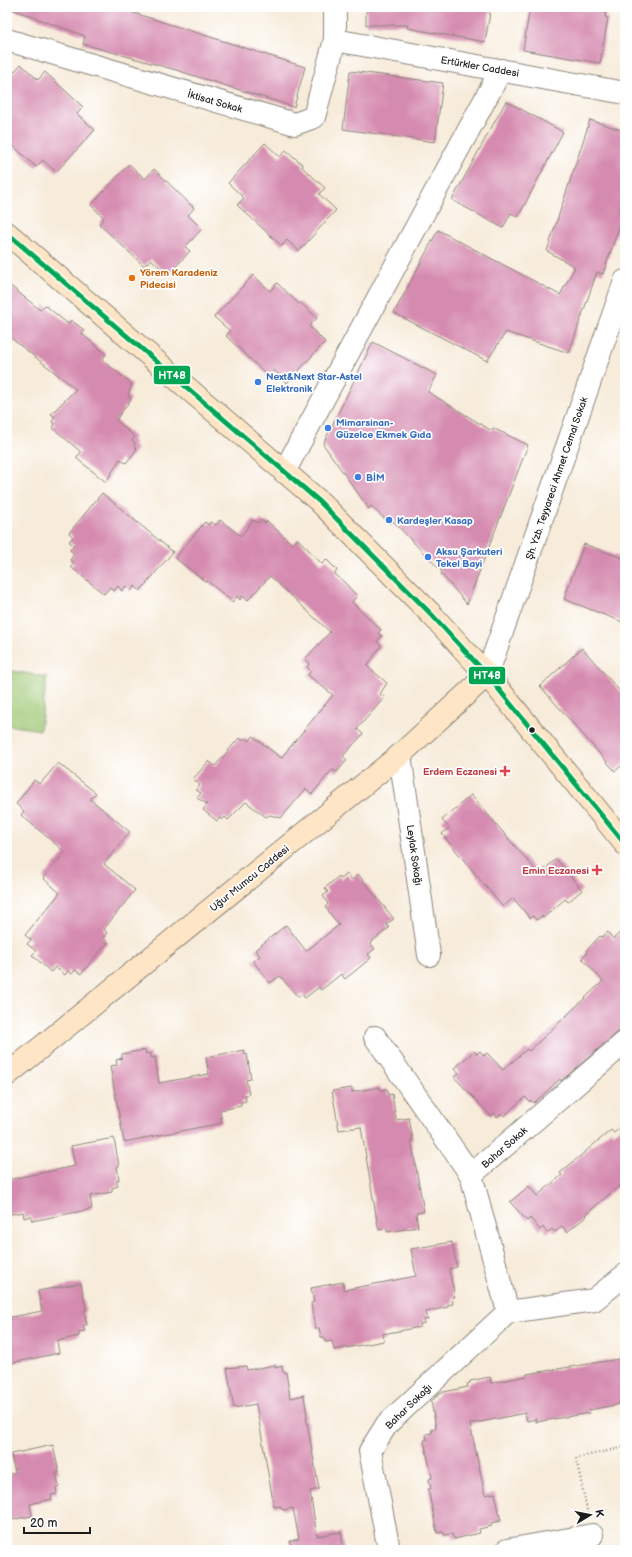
<svg xmlns="http://www.w3.org/2000/svg" width="632" height="1557" font-family="'Balsamiq Sans',sans-serif">
<style>
.green{fill:#9dc672;stroke:#5c7147}
.building{fill:#d58aaf}
.lines{fill:none;stroke-linecap:round;stroke-linejoin:round}
.minor-casing{stroke:#8a847a;stroke-width:24}
.secondary-casing{stroke:#8a847a;stroke-width:24}
.path{stroke:#8a847a;stroke-width:2.5;stroke-dasharray:1 3;stroke-linecap:butt}
.minor{stroke:#fff;stroke-width:22}
.secondary{stroke:#fee5c5;stroke-width:22}
.bus-1-casing{stroke:#fff;stroke-width:8}
.bus-1{stroke:#00a651;stroke-width:5}
.food-dot{fill:#e8710a;stroke:#fff;stroke-width:1.5}
.shop-dot{fill:#3f7fe0;stroke:#fff;stroke-width:1.5}
.bus-dot{fill:#1c1c1c;stroke:#fff;stroke-width:1.5}
.health-dot{fill:#e0444e;stroke:#fff;stroke-width:1.5}
.labels{text-anchor:middle;stroke-width:3.5;stroke-linejoin:round;paint-order:stroke}
.street-label{font-size:10px;fill:#1c1c1c;stroke:#fff}
.food-label{font-size:10px;font-weight:bold;fill:#c56008;stroke:#fff;text-anchor:start}
.shop-label{font-size:10px;font-weight:bold;fill:#366cbe;stroke:#fff;text-anchor:start}
.health-label{font-size:10px;font-weight:bold;fill:#be3a42;stroke:#fff;text-anchor:end}
.line-badge{stroke:#fff;stroke-width:1.5}
.badge-label{font-size:11px;text-anchor:middle;font-weight:bold;fill:#fff}
</style>
<rect width="100%" height="100%" fill="#fff"/>
<filter id="ink" filterUnits="userSpaceOnUse"><feTurbulence type="fractalNoise" baseFrequency=".025" numOctaves="2"/><feDisplacementMap in="SourceGraphic" scale="8" xChannelSelector="R" yChannelSelector="G"/><feConvolveMatrix kernelMatrix="1 2 1 2 8 2 1 2 1" color-interpolation-filters="sRGB"/></filter>
<filter id="wash" filterUnits="userSpaceOnUse"><feTurbulence type="fractalNoise" baseFrequency=".012" numOctaves="4" result="noise"/><feDisplacementMap in="SourceGraphic" scale="16" xChannelSelector="R" yChannelSelector="G"/><feGaussianBlur stdDeviation="0.9" result="paint"/><feColorMatrix in="noise" values="0 0 0 0 0 0 0 0 0 0 0 0 0 0 0 0 0 1.4 0 .05"/><feComposite in="paint" operator="in"/></filter>
<g filter="url(#wash)">
<rect width="100%" height="100%" fill="#f7ebd9"/>
<!-- green -->
<polygon class="green" points="7,670 47,677 40,730 7,725"/>
<g id="blocks">
<!-- building -->
<g class="building">
<polygon points="11,7 115,7 305,67 294,107 176,70 83,44 85,36 11,9"/>
<polygon points="366,7 491,7 485,42 407,28 408,25 366,25"/>
<polygon points="530,7 607,7 605,17 608,18 600,63 523,50"/>
<polygon points="21,64 38,80 45,72 83,107 77,114 95,130 56,172 43,160 36,167 7,140 7,80"/>
<polygon points="350,71 443,83 435,142 343,129"/>
<polygon points="506,101 563,132 518,217 511,213 503,228 452,200"/>
<polygon points="590,120 625,131 625,192 618,213 623,215 603,274 597,272 569,353 506,332 487,361 394,313 438,230 560,295 575,267 547,251"/>
<polygon points="265,143 280,157 286,150 303,165 302,167 325,188 319,194 336,210 299,251 287,240 282,246 237,205 244,198 228,183"/>
<polygon points="129,164 145,179 154,169 194,208 188,215 202,229 185,247 190,251 168,275 151,259 144,266 99,224 104,218 91,205"/>
<polygon points="253,275 270,291 277,283 299,304 300,302 317,318 309,326 325,342 287,383 274,370 268,376 226,336 230,331 214,317"/>
<polygon points="7,283 40,310 45,305 68,324 71,320 84,330 82,334 106,354 102,360 132,384 128,396 131,399 116,420 135,437 132,440 135,443 134,446 137,449 126,463 120,459 106,482 76,458 81,452 53,428 55,424 52,422 55,417 51,414 76,389 7,335"/>
<polygon points="373,342 437,375 428,392 492,431 493,428 528,445 467,604 441,574 442,572 392,520 390,524 371,506 369,509 323,444"/>
<polygon points="102,493 173,552 140,591 135,586 131,591 126,586 122,591 118,586 114,591 110,587 104,594 71,567 74,563 70,560 74,554 70,550 74,545 69,542 73,537 69,533"/>
<polygon points="220,520 241,536 253,520 258,523 261,520 265,523 267,521 292,544 298,539 322,564 326,559 337,570 335,574 345,583 357,596 352,602 381,630 378,633 382,636 377,641 381,646 367,666 387,683 380,694 385,697 357,729 363,734 343,756 347,760 337,772 332,770 312,794 306,789 281,818 270,815 266,817 246,802 228,820 225,817 222,820 219,818 217,821 203,810 207,804 197,798 201,793 196,790 200,785 193,779 209,761 215,766 239,738 243,740 245,738 250,741 253,736 281,758 333,695 308,675 311,671 307,667 310,663 305,659 330,632 270,576 248,600 242,596 240,600 237,596 233,602 207,581 206,582 175,558 205,522 209,525 210,522 216,525"/>
<polygon points="584,544 625,559 625,623 564,599"/>
<polygon points="582,648 625,697 625,763 615,771 540,686"/>
<polygon points="58,763 96,793 90,799 130,832 104,864 135,890 104,929 107,933 103,938 108,942 81,974 75,970 72,974 68,971 65,975 55,967 51,972 32,955 36,951 27,944 31,940 25,935 60,893 43,878 65,852 21,815 24,811 16,804 34,780 40,784"/>
<polygon points="471,795 539,874 556,859 582,890 568,902 565,899 543,918 542,916 536,920 533,916 530,918 513,898 503,907 442,834 449,828 442,820"/>
<polygon points="347,874 352,880 358,874 394,919 386,924 389,928 370,943 375,949 368,954 371,958 345,979 341,974 321,990 319,987 305,998 302,994 298,997 280,976 270,983 253,961 260,956 255,950 286,925 306,951 339,925 325,907 328,904 323,896 328,892 325,888 339,876 341,879"/>
<polygon points="625,928 625,1026 561,1081 560,1079 534,1103 531,1100 530,1102 525,1097 504,1116 501,1113 497,1117 494,1113 491,1116 454,1077 459,1073 455,1068 474,1051 477,1054 480,1051 484,1056 487,1053 503,1070 527,1049 529,1051 603,981 582,958 587,953 586,951 600,936 602,937 608,932 613,939"/>
<polygon points="145,1050 146,1054 151,1053 151,1058 155,1057 159,1083 209,1074 206,1057 244,1050 245,1055 247,1054 251,1079 246,1080 249,1094 245,1095 246,1101 241,1102 241,1106 220,1110 222,1123 124,1142 110,1066 117,1065 116,1060 122,1058 122,1054"/>
<polygon points="380,1087 381,1090 387,1089 388,1095 392,1094 396,1120 409,1118 413,1140 411,1140 424,1212 416,1213 418,1227 387,1232 387,1228 379,1230 377,1221 361,1127 339,1130 332,1091 352,1088 352,1092"/>
<polygon points="625,1123 625,1181 585,1215 587,1216 567,1232 562,1226 555,1232 552,1229 547,1233 543,1227 540,1230 530,1218 527,1221 510,1202 529,1186 537,1196 562,1175 560,1173 611,1130 614,1133"/>
<polygon points="114,1138 119,1166 117,1166 119,1180 116,1181 118,1186 112,1188 112,1192 90,1196 92,1209 32,1221 31,1216 24,1218 23,1212 7,1215 7,1180 75,1166 71,1146"/>
<polygon points="452,1242 457,1267 449,1269 455,1297 452,1297 453,1304 447,1305 448,1307 426,1312 428,1319 424,1319 425,1323 420,1324 420,1327 383,1334 384,1341 334,1350 332,1341 325,1342 324,1337 321,1337 319,1328 315,1328 311,1303 314,1302 311,1288 343,1282 344,1290 416,1276 411,1249"/>
<polygon points="81,1283 86,1310 84,1311 87,1325 83,1325 85,1331 79,1332 79,1336 57,1341 59,1353 7,1364 7,1318 42,1311 38,1291"/>
<polygon points="625,1358 625,1403 589,1410 590,1413 536,1422 536,1419 527,1421 525,1413 470,1424 485,1495 495,1493 501,1521 491,1523 492,1526 479,1529 480,1533 454,1539 452,1534 444,1535 443,1532 437,1533 428,1489 431,1489 429,1479 432,1478 424,1440 427,1440 426,1434 432,1433 432,1429 436,1428 431,1401 434,1399 435,1397 438,1396 439,1393 468,1387 467,1384 470,1383 470,1381 490,1377 491,1383 527,1376 527,1374"/>
<polygon points="275,1365 275,1368 282,1366 283,1372 286,1372 290,1398 304,1395 307,1417 306,1417 319,1489 310,1491 317,1536 341,1532 344,1550 291,1550 290,1541 299,1539 293,1508 282,1510 281,1506 274,1507 256,1404 234,1408 227,1368 246,1366 247,1370"/>
<polygon points="53,1445 59,1473 56,1473 59,1487 56,1488 57,1494 51,1495 52,1499 30,1504 32,1516 9,1520 9,1518 7,1518 7,1475 15,1473 11,1454"/>
</g>
</g>
</g>
<g filter="url(#ink)">
<use href="#blocks" fill-opacity="0" stroke="#8a847a" stroke-width="1"/>
<g class="lines">
<!-- minor casing -->
<g class="minor-casing">
<g id="minor">
<polyline points="7,40 295,124 314,117 335,40 335,7"/>
<polyline points="335,40 625,93"/>
<polyline points="284,472 501,70"/>
<polyline points="487,675 625,281"/>
<polyline points="400,755 429,955"/>
<polyline points="375,1037 471,1175"/>
<polyline points="508,1312 471,1175 625,1042"/>
<polyline points="508,1312 594,1300 625,1275"/>
<polyline points="389,1550 370,1451 387,1424 508,1312"/>
<polyline points="507,1550 592,1535"/>
</g>
</g>
<!-- secondary casing -->
<g class="secondary-casing">
<g id="secondary">
<polyline points="7,233 320,502 432,615 487,675 625,844"/>
<polyline points="7,1075 400,755 487,675"/>
</g>
</g>
<!-- path -->
<polyline class="path" points="588,1514 576,1458 625,1447"/>
<!-- minor -->
<use href="#minor" class="minor"/>
<!-- secondary -->
<use href="#secondary" class="secondary"/>
<!-- bus-1 casing -->
<g class="bus-1-casing">
<polyline id="bus-1" points="7,233 320,502 432,615 487,675 625,844"/>
</g>
<!-- bus-1 -->
<use href="#bus-1" class="bus-1"/>
</g>
</g>
<!-- markers -->
<circle class="food-dot" cx="132" cy="278" r="4"/>
<g class="shop-dot">
<circle cx="258" cy="382" r="4"/>
<circle cx="328" cy="428" r="4"/>
<circle cx="358" cy="477" r="4"/>
<circle cx="389" cy="520" r="4"/>
<circle cx="428" cy="557" r="4"/>
</g>
<circle class="bus-dot" cx="532" cy="730" r="3.5"/>
<g class="health-dot">
<path d="M503 765h4v4h4v4h-4v4h-4v-4h-4v-4h4z"/>
<path d="M595 864h4v4h4v4h-4v4h-4v-4h-4v-4h4z"/>
</g>
<g class="labels">
<!-- street labels -->
<g class="street-label">
<text transform="translate(480 66) rotate(10)" y="4">Ertürkler Caddesi</text>
<text transform="translate(215 101) rotate(16)" y="4">İktisat Sokak</text>
<text transform="translate(556 478) rotate(-71)" y="4">Şh. Yzb. Teyyareci Ahmet Cemal Sokak</text>
<text transform="translate(415 855) rotate(82)" y="4">Leylak Sokağı</text>
<text transform="translate(249 878) rotate(-39)" y="4">Uğur Mumcu Caddesi</text>
<text transform="translate(504 1147) rotate(-41)" y="4">Bahar Sokak</text>
<text transform="translate(408 1406) rotate(-44)" y="4">Bahar Sokağı</text>
</g>
<!-- food labels -->
<g class="food-label">
<text x="140" y="276">Yörem Karadeniz<tspan x="140" dy="12">Pidecisi</tspan></text>
</g>
<!-- shop labels -->
<g class="shop-label">
<text x="266" y="380">Next&amp;Next Star-Astel<tspan x="266" dy="12">Elektronik</tspan></text>
<text x="336" y="426">Mimarsinan-<tspan x="336" dy="12">Güzelce Ekmek Gıda</tspan></text>
<text x="366" y="481">BİM</text>
<text x="397" y="524">Kardeşler Kasap</text>
<text x="436" y="555">Aksu Şarkuteri<tspan x="436" dy="12">Tekel Bayi</tspan></text>
</g>
<!-- health labels -->
<g class="health-label">
<text x="497" y="775">Erdem Eczanesi</text>
<text x="589" y="874">Emin Eczanesi</text>
</g>
</g>
<g class="line-badge">
<rect x="153" y="365" width="38" height="20" rx="4" fill="#00a651"/>
<rect x="468" y="666" width="38" height="19" rx="4" fill="#00a651"/>
</g>
<g class="badge-label">
<text x="172" y="379">HT48</text>
<text x="487" y="679">HT48</text>
</g>
<!-- margin -->
<rect width="632" height="1557" fill="none" stroke="#fff" stroke-width="24"/>
<!-- north arrow -->
<g transform="translate(590 1515) rotate(80)" stroke="#ffffff" stroke-width="3" paint-order="stroke">
<path d="M0-3L7 15L0 10L-7 15Z" fill="#1c1c1c"/>
<text y="-6" font-size="11" font-weight="bold" text-anchor="middle" fill="#1c1c1c">K</text>
</g>
<!-- scale -->
<path d="M24 1527v6h66v-6" fill="none" stroke="#1c1c1c" stroke-width="2"/>
<text x="30" y="1527" font-size="12" fill="#1c1c1c" stroke="#ffffff" stroke-width="3" paint-order="stroke">20 m</text>
</svg>
